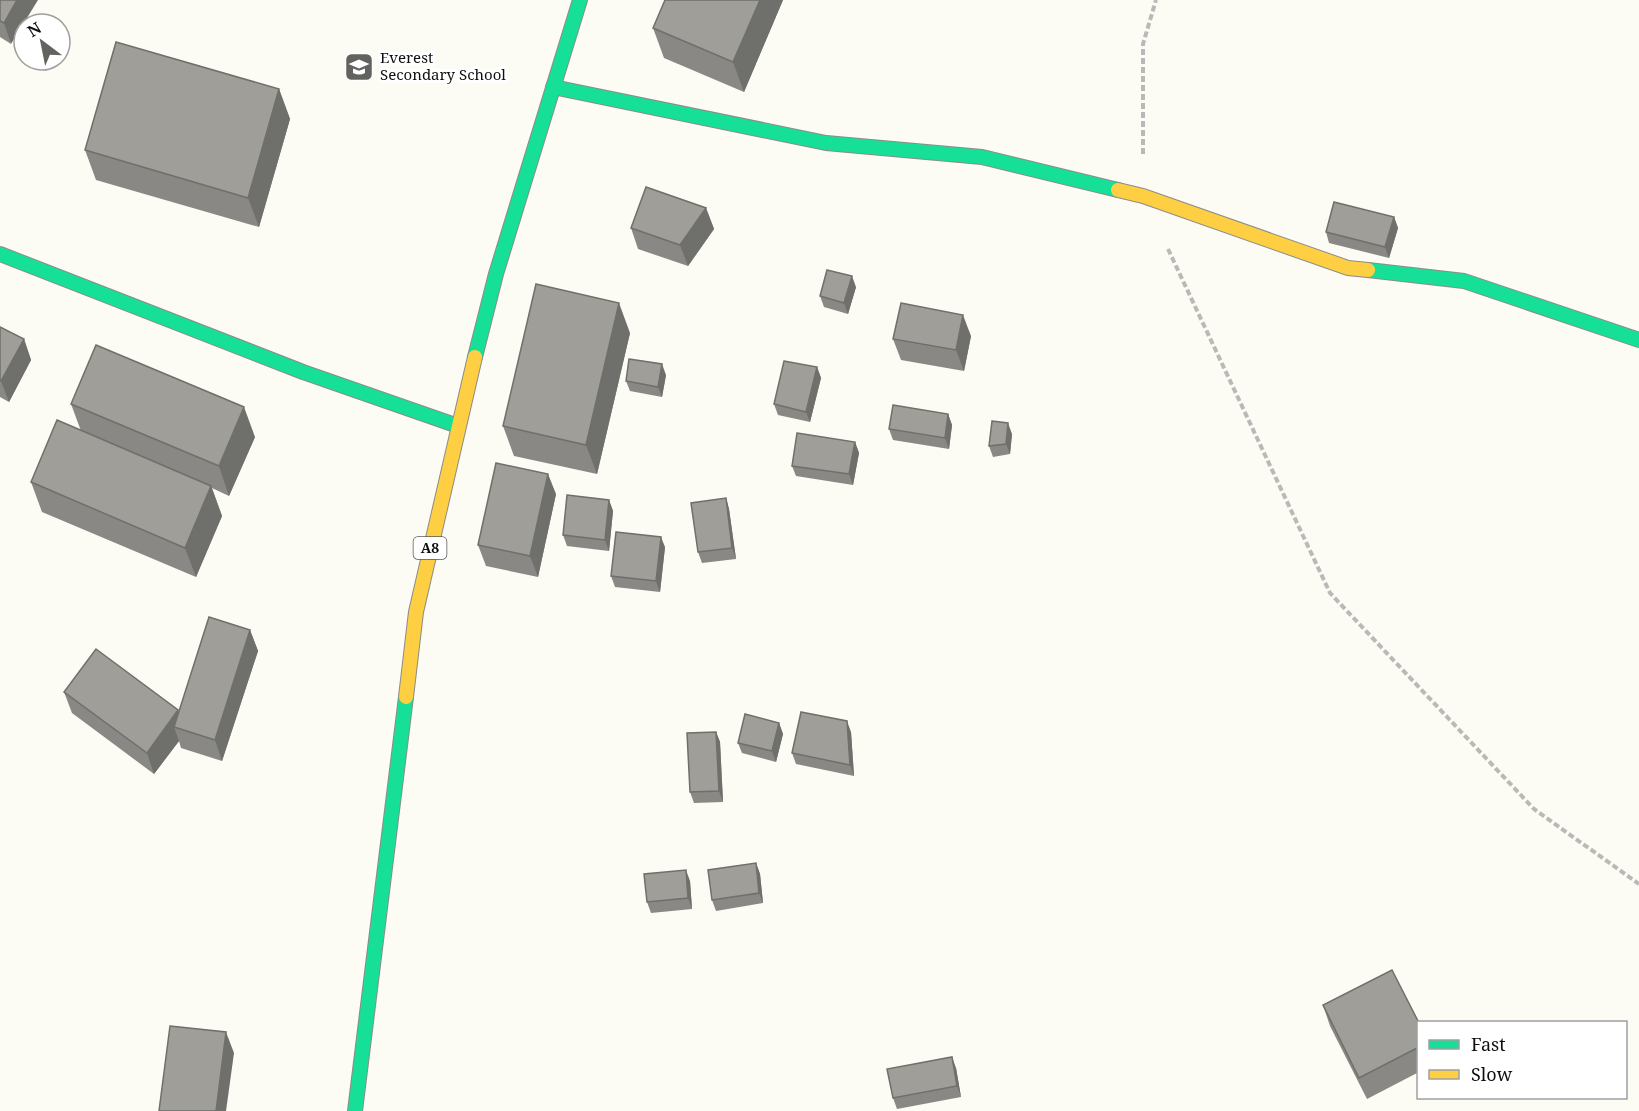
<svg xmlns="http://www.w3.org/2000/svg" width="1639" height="1111" font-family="'Noto Serif',serif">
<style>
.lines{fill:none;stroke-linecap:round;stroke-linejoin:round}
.fast-casing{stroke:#8c8c89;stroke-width:16}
.slow-casing{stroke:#8c8c89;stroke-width:16}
.path{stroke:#b9b9b8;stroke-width:4;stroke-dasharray:6 3;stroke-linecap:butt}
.fast{stroke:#16e098;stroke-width:14}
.slow{stroke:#ffcf43;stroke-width:14}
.wall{fill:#898884}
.shaded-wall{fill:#6f6f6b}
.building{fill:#9f9e99;stroke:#6f6f6b;stroke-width:1.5}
.labels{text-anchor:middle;stroke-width:6;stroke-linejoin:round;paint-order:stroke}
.shield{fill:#fff;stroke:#575757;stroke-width:1.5}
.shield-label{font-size:14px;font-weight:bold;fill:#0f0f0f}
.poi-label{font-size:15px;fill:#0f0f0f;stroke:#fff;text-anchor:start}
</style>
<rect width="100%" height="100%" fill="#fcfcf4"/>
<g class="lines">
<!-- fast casing -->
<g class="fast-casing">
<g id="fast">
<polyline points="553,87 826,143 982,157 1118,190"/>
<polyline points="0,254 303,372 458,426"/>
<polyline points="1368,270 1464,281 1639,340"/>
<polyline points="475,357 496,274 580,0"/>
<polyline points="355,1111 406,697"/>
</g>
</g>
<!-- slow casing -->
<g class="slow-casing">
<g id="slow">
<polyline points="1118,190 1143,196 1348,268 1368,270"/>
<polyline points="406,697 416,612 475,357"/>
</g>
</g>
<!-- path -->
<g class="path">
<polyline points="1143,154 1143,44 1156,0"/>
<polyline points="1168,249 1330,593 1534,809 1639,884"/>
</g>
<!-- fast -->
<use href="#fast" class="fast"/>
<!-- slow -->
<use href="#slow" class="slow"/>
</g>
<!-- wall -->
<g class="wall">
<polygon points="0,0 11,44 0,37"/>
<polygon points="665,0 783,0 744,92 664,58 653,28"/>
<polygon points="279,89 290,119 259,227 96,180 85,150"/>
<polygon points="706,208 714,229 688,266 638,249 631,228"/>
<polygon points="1394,217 1398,228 1389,258 1329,243 1326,232"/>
<polygon points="856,287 848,314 824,307 820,296"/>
<polygon points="0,327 24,339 31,360 9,402 0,397"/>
<polygon points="630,333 597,474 514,456 503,426"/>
<polygon points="971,336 964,371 901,360 893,339"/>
<polygon points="817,367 821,378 810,422 778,415 774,404"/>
<polygon points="666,375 662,397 630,391 626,381"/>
<polygon points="71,404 255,437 229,496 212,488 222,516 196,577 42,512 31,482 81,431"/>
<polygon points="948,414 952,425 949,449 893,440 889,429"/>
<polygon points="1012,434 1010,454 993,457 989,446"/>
<polygon points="855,442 859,453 853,485 796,476 792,466"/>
<polygon points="556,494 538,577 486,566 478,545"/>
<polygon points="726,498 729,509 736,559 702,563 698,552"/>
<polygon points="609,500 613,511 609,551 567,546 563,535"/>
<polygon points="665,547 660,592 615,587 611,576"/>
<polygon points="250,630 258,651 222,761 181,748 179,741 154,774 72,713 64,692 179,712"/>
<polygon points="779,723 783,734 776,762 742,753 738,743"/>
<polygon points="716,732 720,742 723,802 694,803 690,792"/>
<polygon points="851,732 854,776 796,764 792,753"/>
<polygon points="756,863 760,874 763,903 716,911 712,900"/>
<polygon points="690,881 692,909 651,913 647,902"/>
<polygon points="1323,1005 1419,1023 1419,1072 1367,1099 1330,1026"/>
<polygon points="956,1068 961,1097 897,1109 893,1098"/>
</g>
<!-- shaded-wall -->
<g class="shaded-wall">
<polygon points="17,0 38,0 11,44 4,23"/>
<polygon points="760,0 783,0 744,92 733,62"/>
<polygon points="279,89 290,119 259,227 248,198"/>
<polygon points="706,208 714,229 688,266 680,245"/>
<polygon points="1394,217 1398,228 1389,258 1385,247"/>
<polygon points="852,276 856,287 848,314 844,303"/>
<polygon points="619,303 630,333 597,474 586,445"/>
<polygon points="963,315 971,336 964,371 956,350"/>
<polygon points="24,339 31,360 9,402 1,381"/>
<polygon points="662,364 666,375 662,397 658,387"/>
<polygon points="817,367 821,378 810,422 806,412"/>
<polygon points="244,407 255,437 229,496 219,466"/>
<polygon points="948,414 952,425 949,449 945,438"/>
<polygon points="1008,423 1012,434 1010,454 1006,444"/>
<polygon points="855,442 859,453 853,485 849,474"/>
<polygon points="548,474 556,494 538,577 530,556"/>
<polygon points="211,486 222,516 196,577 185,548"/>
<polygon points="726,498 729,509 736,559 732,548"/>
<polygon points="609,500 613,511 609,551 605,540"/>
<polygon points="661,537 665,547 660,592 656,581"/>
<polygon points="250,630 258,651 222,761 215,740"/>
<polygon points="178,710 186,731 174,727 179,741 154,774 147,753"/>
<polygon points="847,721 851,732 854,776 850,765"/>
<polygon points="779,723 783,734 776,762 772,751"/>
<polygon points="716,732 720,742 723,802 719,791"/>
<polygon points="756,863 760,874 763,903 759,893"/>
<polygon points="686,870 690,881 692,909 688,898"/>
<polygon points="226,1032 234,1053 226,1111 216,1111"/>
<polygon points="952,1057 956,1068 961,1097 957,1086"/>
</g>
<!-- building -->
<g class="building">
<polygon points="0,0 17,0 4,23 0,21"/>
<polygon points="665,0 760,0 733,62 653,28"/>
<polygon points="116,42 279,89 248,198 85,150"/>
<polygon points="646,187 706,208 680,245 631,228"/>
<polygon points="1334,202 1394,217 1385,247 1326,232"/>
<polygon points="827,270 852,276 844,303 820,296"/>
<polygon points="536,284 619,303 586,445 503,426"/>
<polygon points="901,303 963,315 956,350 893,339"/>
<polygon points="0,327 24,339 1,381 0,380"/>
<polygon points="96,345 244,407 219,466 71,404"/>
<polygon points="629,359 662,364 658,387 626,381"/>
<polygon points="784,361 817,367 806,412 774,404"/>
<polygon points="893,405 948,414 945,438 889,429"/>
<polygon points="57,420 211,486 185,548 31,482"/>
<polygon points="992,421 1008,423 1006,444 989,446"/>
<polygon points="797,433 855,442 849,474 792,466"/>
<polygon points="496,463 548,474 530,556 478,545"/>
<polygon points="567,495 609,500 605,540 563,535"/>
<polygon points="726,498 732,548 698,552 691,503"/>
<polygon points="616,532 661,537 656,581 611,576"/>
<polygon points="209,617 250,630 215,740 174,727"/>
<polygon points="96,649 178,710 147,753 64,692"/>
<polygon points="801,712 847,721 850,765 792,753"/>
<polygon points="745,714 779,723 772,751 738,743"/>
<polygon points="716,732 719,791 690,792 687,733"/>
<polygon points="756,863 759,893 712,900 708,870"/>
<polygon points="686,870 688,898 647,902 644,874"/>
<polygon points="1392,970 1419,1023 1419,1047 1359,1078 1323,1005"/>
<polygon points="170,1026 226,1032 216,1111 159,1111"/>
<polygon points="952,1057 957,1086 893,1098 887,1069"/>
</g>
<!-- icons -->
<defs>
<g id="school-square" transform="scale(1.5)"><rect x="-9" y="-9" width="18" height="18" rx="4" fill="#62625f" stroke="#fff"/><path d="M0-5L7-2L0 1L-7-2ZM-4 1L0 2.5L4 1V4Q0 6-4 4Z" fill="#fff"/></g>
</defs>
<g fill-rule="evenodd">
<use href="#school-square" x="359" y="67"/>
</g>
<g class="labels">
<!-- shield labels -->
<rect class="shield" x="413.5" y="537" width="33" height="22" rx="4.5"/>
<g class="shield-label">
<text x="430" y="553">A8</text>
</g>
<!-- poi labels -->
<g class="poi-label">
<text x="380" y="63">Everest<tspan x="380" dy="17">Secondary School</tspan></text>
</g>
</g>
<!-- legend -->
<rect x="1417" y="1021" width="210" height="78" fill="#ffffff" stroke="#9f9f9f" stroke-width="1.5"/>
<rect x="1429" y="1040" width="30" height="9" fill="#16e098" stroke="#9f9f9f" stroke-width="1.5"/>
<text x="1471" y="1051" font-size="18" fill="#0f0f0f">Fast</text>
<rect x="1429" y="1070" width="30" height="9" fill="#ffcf43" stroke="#9f9f9f" stroke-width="1.5"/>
<text x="1471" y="1081" font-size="18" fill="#0f0f0f">Slow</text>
<!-- north arrow -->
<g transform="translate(42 42) rotate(328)"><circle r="28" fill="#ffffff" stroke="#9f9f9f" stroke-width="1.5"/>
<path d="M0-4.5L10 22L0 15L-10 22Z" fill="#62625f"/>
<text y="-9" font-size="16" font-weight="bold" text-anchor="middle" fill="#0f0f0f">N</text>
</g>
</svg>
